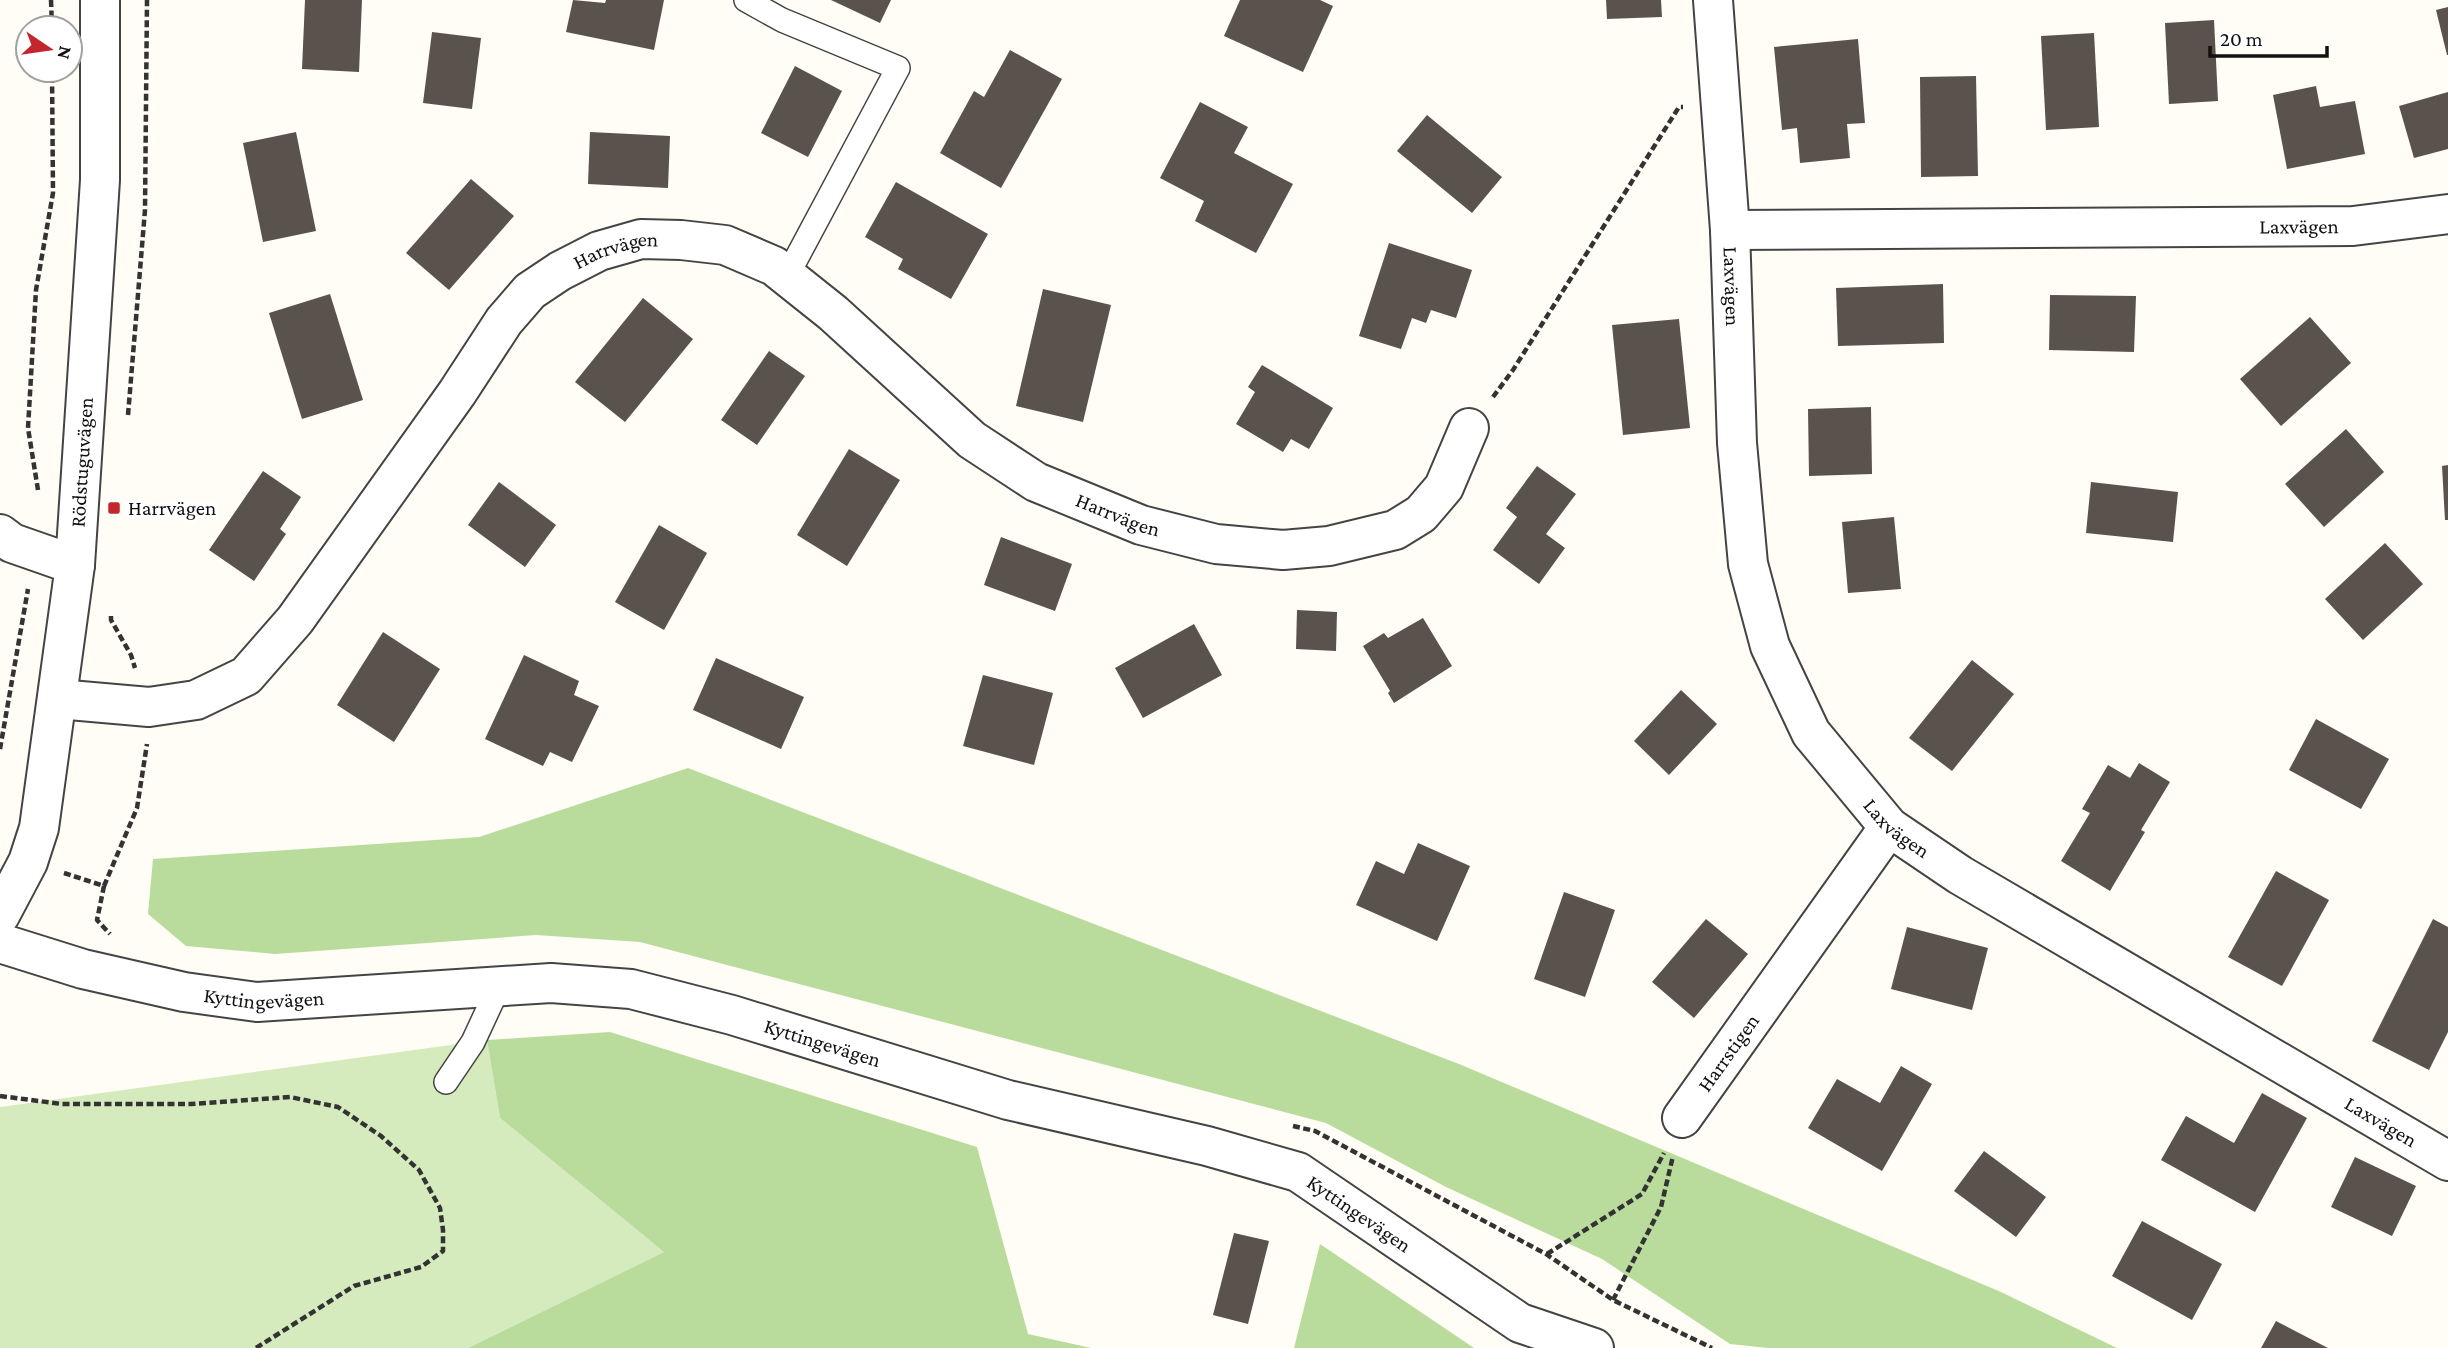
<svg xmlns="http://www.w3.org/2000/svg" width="2448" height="1348" font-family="'Crimson Pro',serif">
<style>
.green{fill:#d5ebbd}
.forest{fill:#b9dc9c}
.building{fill:#5a524d}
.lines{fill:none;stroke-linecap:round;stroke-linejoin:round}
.service-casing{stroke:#444;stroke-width:26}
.minor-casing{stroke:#444;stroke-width:42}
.tertiary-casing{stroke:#444;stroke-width:42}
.path{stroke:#333;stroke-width:4.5;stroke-dasharray:7 3.5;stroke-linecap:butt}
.service{stroke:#fff;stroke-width:23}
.minor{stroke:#fff;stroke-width:38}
.tertiary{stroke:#fff;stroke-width:38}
.poi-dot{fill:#c4262e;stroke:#fff;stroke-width:2.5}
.labels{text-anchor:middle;stroke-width:7;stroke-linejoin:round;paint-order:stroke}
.street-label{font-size:21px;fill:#111;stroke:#fff}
.poi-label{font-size:21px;fill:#111;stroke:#fff;text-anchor:start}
</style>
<rect width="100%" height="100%" fill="#fffdf5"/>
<!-- green -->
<polygon class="green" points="487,1040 500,1118 664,1252 468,1348 0,1348 0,1107"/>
<!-- forest -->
<g class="forest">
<polygon points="688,768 1459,1064 2001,1292 2117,1348 1768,1348 1730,1344 1602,1259 1446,1187 1326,1123 640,942 536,935 275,954 186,946 148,914 153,859 479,837"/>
<polygon points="610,1032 977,1147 1028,1334 1091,1348 468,1348 664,1252 500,1118 487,1040"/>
<polygon points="1320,1244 1474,1348 1294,1348"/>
</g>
<!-- building -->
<g class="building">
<polygon points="305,0 362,0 359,72 302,69"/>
<polygon points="573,0 605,3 606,0 664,0 654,50 566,32"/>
<polygon points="831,0 891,0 880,23"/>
<polygon points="1240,0 1320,0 1333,6 1303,72 1224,36"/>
<polygon points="1606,0 1661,0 1662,17 1607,19"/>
<polygon points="2448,7 2448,55 2447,55 2436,10"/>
<polygon points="2214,20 2218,101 2169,104 2165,23"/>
<polygon points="432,32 481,38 472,109 423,103"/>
<polygon points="2094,33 2099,127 2046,130 2041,36"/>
<polygon points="1858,39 1865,123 1847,124 1850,158 1800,163 1797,128 1782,130 1774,47"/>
<polygon points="1010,50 1062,79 1001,188 940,153 974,91 984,97"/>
<polygon points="795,66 842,91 808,157 761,133"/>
<polygon points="1976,76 1978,176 1921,177 1920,77"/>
<polygon points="2316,86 2320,107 2355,101 2365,154 2287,169 2273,95"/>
<polygon points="2448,92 2448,149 2414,158 2399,106"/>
<polygon points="1200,102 1248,127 1234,153 1293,184 1256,253 1195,221 1204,201 1160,178"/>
<polygon points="1427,115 1502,177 1472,213 1397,151"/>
<polygon points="296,132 316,231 263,242 243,143"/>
<polygon points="590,132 670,136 668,188 588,184"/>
<polygon points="471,179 514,216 449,290 406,253"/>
<polygon points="896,182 988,234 951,299 898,269 903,259 865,237"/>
<polygon points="1389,243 1472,270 1456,318 1431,310 1426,323 1412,318 1401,349 1359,336"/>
<polygon points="1943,284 1944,343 1838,346 1836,288"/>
<polygon points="1043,289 1111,305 1083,422 1016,406"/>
<polygon points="330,294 363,400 302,419 269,313"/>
<polygon points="2050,295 2136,296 2134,352 2049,350"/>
<polygon points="643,298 693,339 625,422 575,382"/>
<polygon points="2310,317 2351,363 2281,426 2240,379"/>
<polygon points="1679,319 1690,428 1623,435 1612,325"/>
<polygon points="769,351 805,376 757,445 721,420"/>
<polygon points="1262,365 1333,408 1309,449 1291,439 1283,452 1236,424 1255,392 1248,387"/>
<polygon points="1871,407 1872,474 1809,476 1808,409"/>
<polygon points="2346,429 2384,472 2324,527 2285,484"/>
<polygon points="849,449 900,480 847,566 797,535"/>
<polygon points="2448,465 2448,520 2445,520 2442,466"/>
<polygon points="1537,466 1576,494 1546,534 1565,548 1539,584 1493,550 1517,517 1506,508"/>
<polygon points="263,471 301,497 280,529 286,534 254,581 209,550"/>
<polygon points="499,482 556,525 525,567 468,525"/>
<polygon points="2091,482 2178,492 2173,542 2086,533"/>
<polygon points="1894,517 1901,589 1848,593 1842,522"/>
<polygon points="659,525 707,553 664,630 615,602"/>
<polygon points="1001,537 1072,564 1055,611 984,585"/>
<polygon points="2385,543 2423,584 2363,640 2325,599"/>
<polygon points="1297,610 1337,612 1336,651 1296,649"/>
<polygon points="1423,618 1452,666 1394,703 1388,693 1390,691 1363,646 1384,633 1388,638"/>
<polygon points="1194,624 1222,675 1143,718 1115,668"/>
<polygon points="383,632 440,669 394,742 337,705"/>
<polygon points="524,655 579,681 574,695 599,706 572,762 550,752 543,766 485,739"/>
<polygon points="716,658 804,697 781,749 693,710"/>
<polygon points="1972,660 2014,694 1952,771 1909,738"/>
<polygon points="983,675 1053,693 1034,765 963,746"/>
<polygon points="1681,690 1717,724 1669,775 1634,741"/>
<polygon points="2316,719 2389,759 2361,809 2289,770"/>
<polygon points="2139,763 2170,782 2141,830 2145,832 2110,891 2061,861 2090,813 2082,809 2108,765 2130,778"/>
<polygon points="1418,843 1470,866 1437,941 1356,905 1376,861 1404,874"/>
<polygon points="2276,871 2329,900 2282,986 2228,957"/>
<polygon points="1564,892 1615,910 1585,997 1534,979"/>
<polygon points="1706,919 1748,954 1694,1018 1652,982"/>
<polygon points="2433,919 2448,927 2448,1032 2429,1070 2372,1041"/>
<polygon points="1907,927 1988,948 1972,1010 1891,989"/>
<polygon points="1901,1066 1932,1084 1882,1171 1808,1128 1837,1079 1880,1103"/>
<polygon points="2262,1093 2307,1118 2255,1212 2161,1160 2186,1116 2234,1143"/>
<polygon points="1984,1151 2046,1197 2016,1237 1954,1191"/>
<polygon points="2355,1157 2416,1186 2392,1236 2331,1207"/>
<polygon points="2142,1221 2222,1264 2192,1320 2112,1276"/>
<polygon points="1234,1233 1269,1241 1248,1324 1213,1315"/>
<polygon points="2276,1321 2328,1348 2261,1348"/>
</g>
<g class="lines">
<!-- service casing -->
<g class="service-casing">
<g id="service">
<polyline points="746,0 782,20 898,68 787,276"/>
<polyline points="446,1082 473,1042 499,986"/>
</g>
</g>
<!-- minor casing -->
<g class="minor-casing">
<g id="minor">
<path id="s1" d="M1713,0L1730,230L1737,443L1748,564L1770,646L1811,733L1889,827L1960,875L2448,1161"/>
<path id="s2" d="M1730,230L2353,226L2448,214"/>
<polyline points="0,534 12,543 75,565"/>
<path id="s3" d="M58,699L149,707L196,700L246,676L295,620L457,393L504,321L530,291L560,271L599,251L641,239L681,240L725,245L774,266L833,313L972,440L1036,482L1141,525L1216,544L1283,550L1329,546L1395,530L1421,514L1444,487L1469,428"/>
<path id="s4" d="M0,943L83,969L184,992L257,1002L551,983L631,989L732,1015L1008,1100L1207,1146L1298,1172L1520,1323L1594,1348"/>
<path id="s5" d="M1682,1118L1889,827"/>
</g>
</g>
<!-- tertiary casing -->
<g class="tertiary-casing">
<g id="tertiary">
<path id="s6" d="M0,915L28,862L39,828L75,565L100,180V0"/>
</g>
</g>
<!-- path -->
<g class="path">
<polyline points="51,0 52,28"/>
<polyline points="1493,397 1513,370 1679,107 1683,107"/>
<polyline points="128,415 145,210 147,0"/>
<polyline points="38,490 28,428 36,290 53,193 52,70"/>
<polyline points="111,616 111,620 131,655 135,668"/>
<polyline points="0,749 28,589"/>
<polyline points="64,873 104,886 97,920 110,934"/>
<polyline points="104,886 137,808 147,744"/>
<polyline points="0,1096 62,1104 191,1104 290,1097 338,1107 381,1136 419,1170 440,1208 443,1230 443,1251 421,1267 354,1286 256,1348"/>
<polyline points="1293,1126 1315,1131 1546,1254 1613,1300 1712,1348"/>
<polyline points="1547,1254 1642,1194 1664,1153"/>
<polyline points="1613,1300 1661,1207 1673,1156"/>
</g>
<!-- service -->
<use href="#service" class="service"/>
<!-- minor -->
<use href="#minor" class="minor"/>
<!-- tertiary -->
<use href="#tertiary" class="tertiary"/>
</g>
<!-- markers -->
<rect class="poi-dot" x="107" y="501" width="14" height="14" rx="3.5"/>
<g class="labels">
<!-- street labels -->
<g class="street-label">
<text dy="7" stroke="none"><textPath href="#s2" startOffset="569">Laxvägen</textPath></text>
<text dy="7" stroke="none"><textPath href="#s3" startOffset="770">Harrvägen</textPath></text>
<text dy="7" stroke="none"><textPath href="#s1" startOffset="287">Laxvägen</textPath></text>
<text dy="7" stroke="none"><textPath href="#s6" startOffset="464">Rödstuguvägen</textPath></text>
<text dy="7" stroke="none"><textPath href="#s3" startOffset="1363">Harrvägen</textPath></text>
<text dy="7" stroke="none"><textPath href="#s1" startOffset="875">Laxvägen</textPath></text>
<text dy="7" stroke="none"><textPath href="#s4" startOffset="271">Kyttingevägen</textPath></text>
<text dy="7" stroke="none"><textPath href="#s4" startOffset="838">Kyttingevägen</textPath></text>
<text dy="7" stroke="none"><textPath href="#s5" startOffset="80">Harrstigen</textPath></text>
<text dy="7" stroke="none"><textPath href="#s1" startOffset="1442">Laxvägen</textPath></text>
<text dy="7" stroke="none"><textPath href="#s4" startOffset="1405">Kyttingevägen</textPath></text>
</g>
<!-- poi labels -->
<g class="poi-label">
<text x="128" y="515">Harrvägen</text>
</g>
</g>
<!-- north arrow -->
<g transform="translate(49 49) rotate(103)"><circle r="33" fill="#ffffff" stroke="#a0a0a0" stroke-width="2"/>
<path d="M0-5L12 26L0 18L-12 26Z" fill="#c4262e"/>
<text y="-10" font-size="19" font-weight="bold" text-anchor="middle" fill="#111111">N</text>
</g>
<!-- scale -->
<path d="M2210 46v10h117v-10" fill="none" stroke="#111111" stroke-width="3.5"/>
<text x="2220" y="46" font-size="21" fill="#111111" stroke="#ffffff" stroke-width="5" paint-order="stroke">20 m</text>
</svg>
